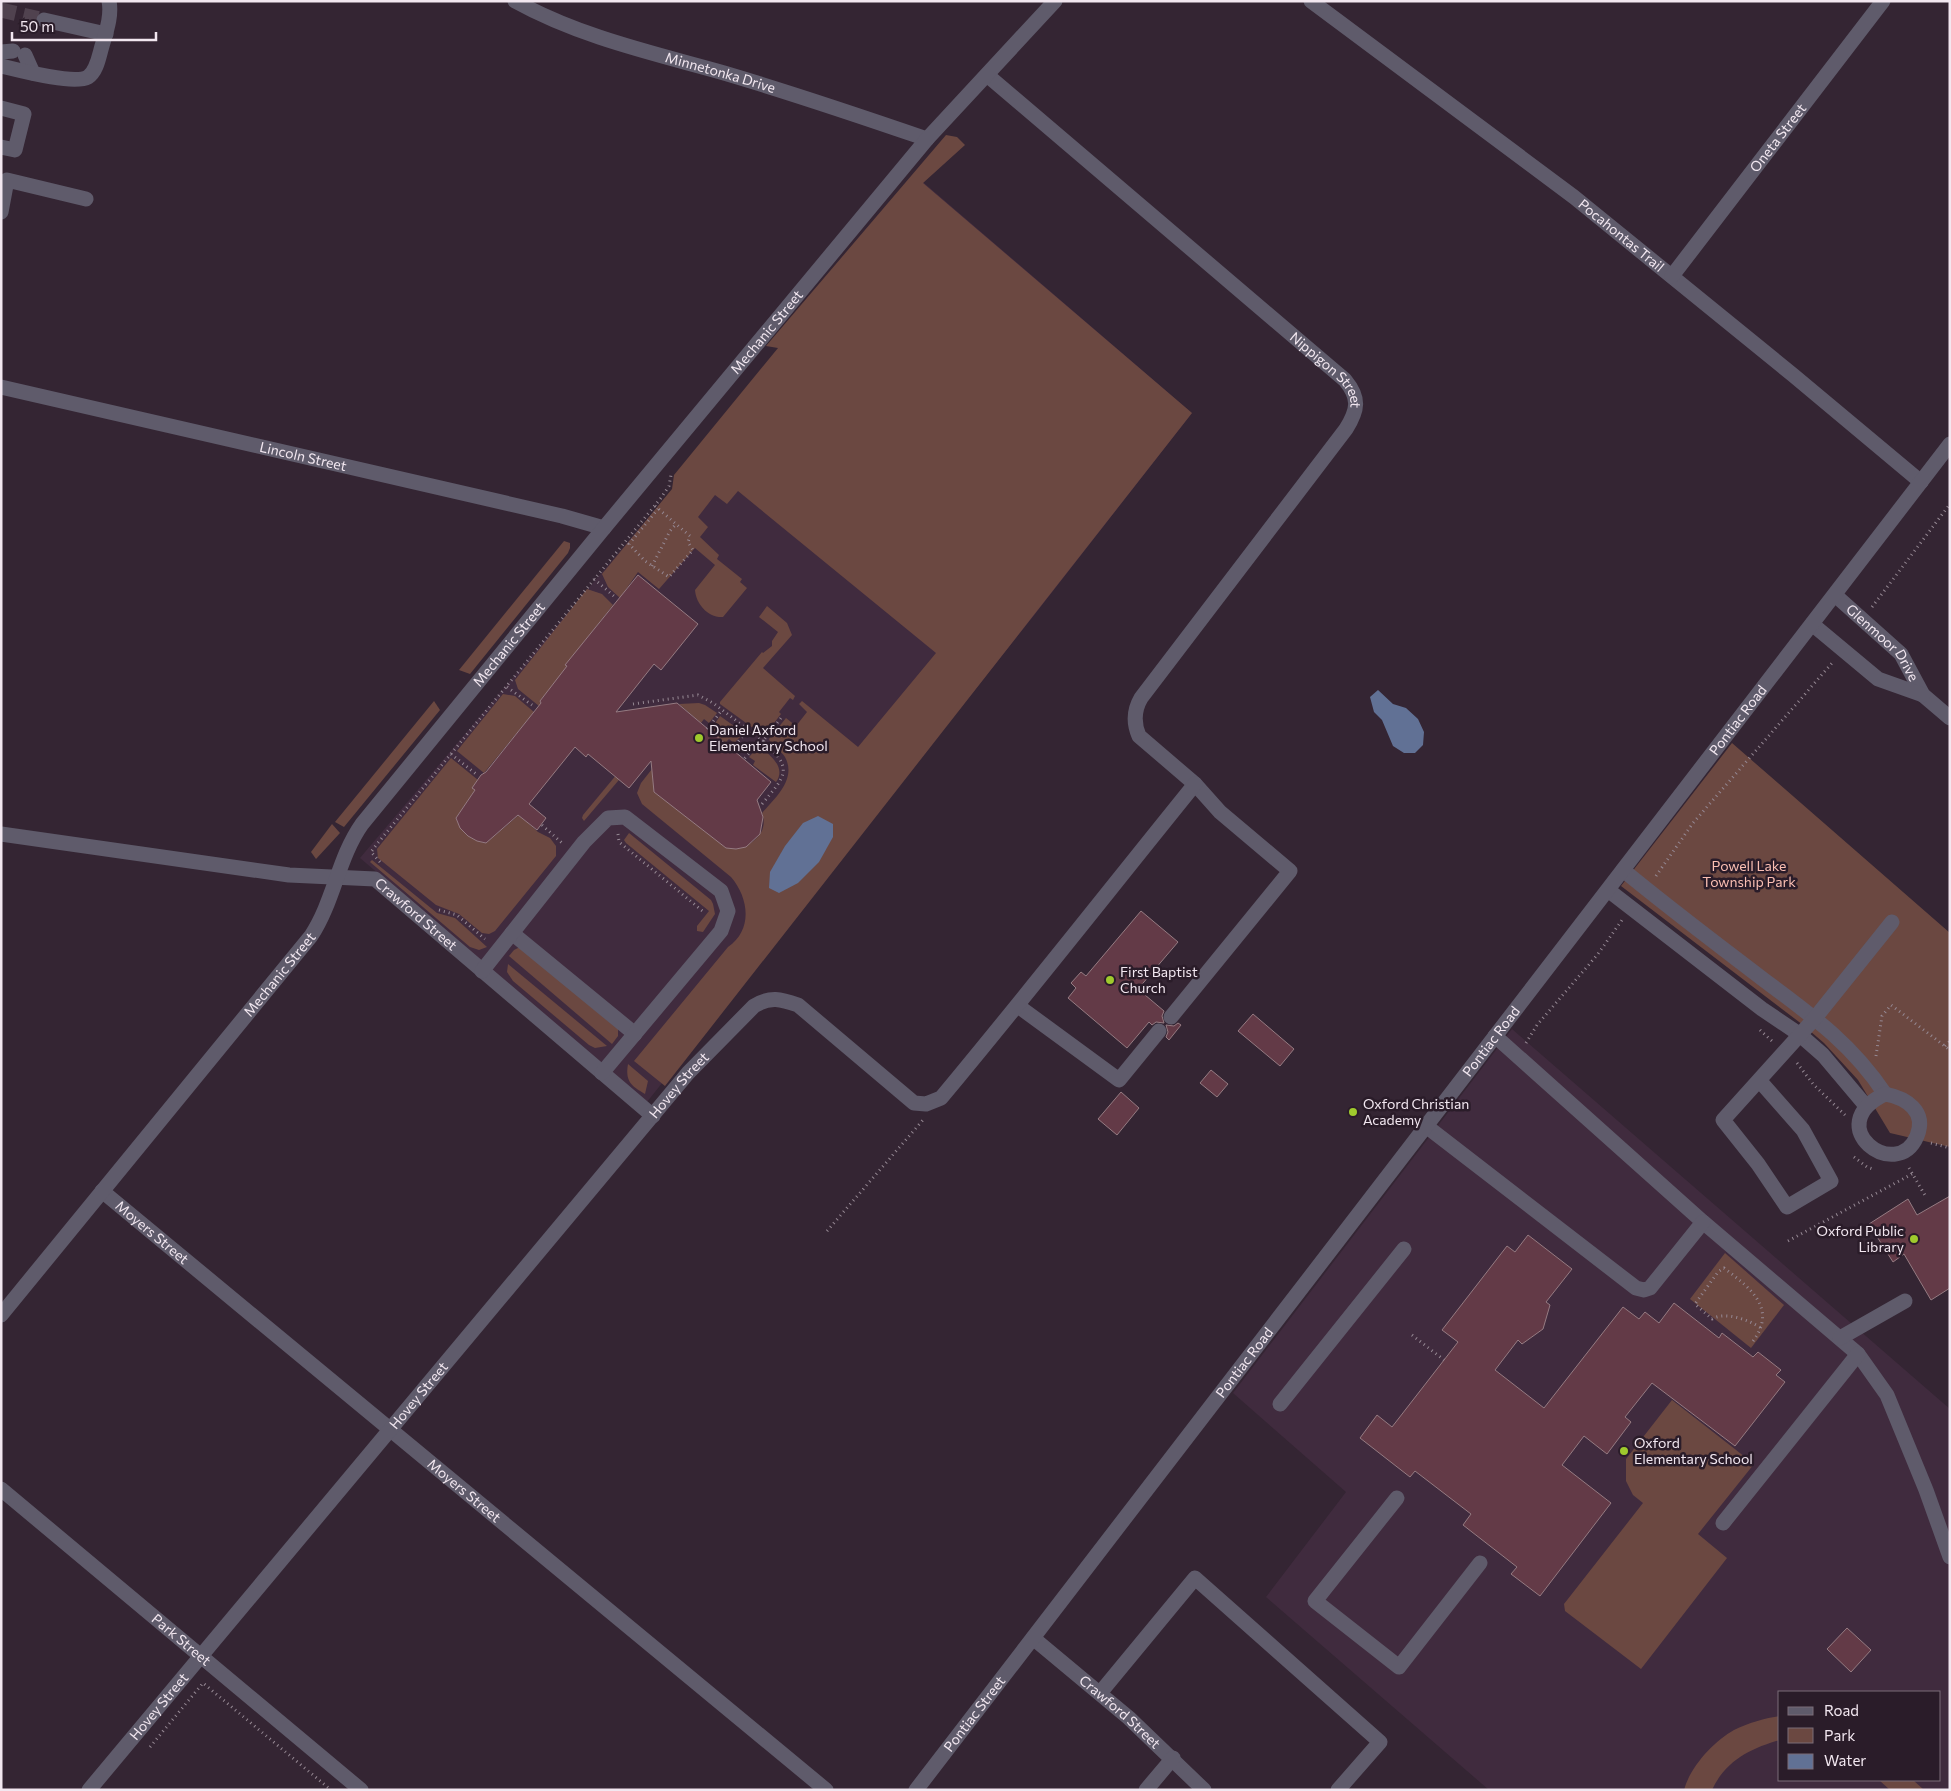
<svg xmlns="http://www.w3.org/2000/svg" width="1951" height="1791" font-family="Commissioner,sans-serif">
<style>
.built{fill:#402b3e;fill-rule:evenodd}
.green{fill:#6b4841}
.water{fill:#617195}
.building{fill:#633a47;stroke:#957b82}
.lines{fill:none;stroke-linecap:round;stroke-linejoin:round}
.minor-tunnel{stroke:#50424f;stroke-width:15;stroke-dasharray:15 8;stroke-linecap:butt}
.path{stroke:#968994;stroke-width:3;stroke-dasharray:1 4;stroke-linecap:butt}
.minor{stroke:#5f5b6b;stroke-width:15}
.poi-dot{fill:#9fca2d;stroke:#2a1c29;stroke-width:2}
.labels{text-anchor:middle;stroke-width:5;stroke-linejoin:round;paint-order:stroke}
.street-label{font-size:14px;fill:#f2e7f0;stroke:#2a1c29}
.poi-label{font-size:14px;fill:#f2e7f0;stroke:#2a1c29;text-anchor:start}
.park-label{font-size:14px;fill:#fbbfb3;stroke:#2a1c29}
</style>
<rect width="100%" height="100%" fill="#342533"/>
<!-- built -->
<g class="built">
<polygon points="923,182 1192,413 1032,618 643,1107 479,959 360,858 759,387"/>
<path d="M1512,1029L1950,1409V1790H1489L1266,1597L1346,1492L1233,1393ZM1780,1692H1940V1780H1780Z"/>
</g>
<!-- green -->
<g class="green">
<path d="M946,135L957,137L965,145L923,183L1192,413L665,1086L634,1061L728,947C753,930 749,898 731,877L642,804L637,793L641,783L652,769L736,849C753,845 769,832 762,813C775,798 797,779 785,757C781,750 771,747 769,739L786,718L796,726L807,712L799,704L802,701L858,747L936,653L738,491L727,504L715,495L698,517L708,527L700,537L719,555L717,559L742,579L740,582L747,588L723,617C708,618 696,604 695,590L715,565L695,548L659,589L638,572L620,598L608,587L602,574L672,489L674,475L778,348L766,346Z"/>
<polygon points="564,541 570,543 570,548 568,553 470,674 459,670"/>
<polygon points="587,589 602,594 613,605 566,665 571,670 558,679 540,701 541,703 539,706 518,689 515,680"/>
<polygon points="767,606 787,623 792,635 763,668 795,696 793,700 790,698 779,712 781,714 764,736 720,704 720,702 762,652 763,653 772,646 772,641 778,632 759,617"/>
<polygon points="503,694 515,696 534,712 484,773 457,751"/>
<polygon points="434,701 440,710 344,827 335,822"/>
<polygon points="699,703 705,705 717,713 709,723 704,719 701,723 679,704"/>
<polygon points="720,716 744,733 734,743 729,739 725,743 710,731"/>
<polygon points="1732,743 1950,933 1950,1147 1890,1133 1858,1080 1824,1043 1803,1025 1621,886"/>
<path d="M759,746C769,754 787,767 776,782L753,765L755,761L749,757Z"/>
<polygon points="637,750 641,754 584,821 582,818 583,815"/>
<path d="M451,758L478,780L475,790L456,818C462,832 471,840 486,843L519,815L538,832L550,838L556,846V856L495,931L489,934L482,933L459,914L436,905L378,858L377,849Z"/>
<polygon points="332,824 340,833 316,859 311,852"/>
<polygon points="629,833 711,900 713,904 715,914 703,932 697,931 697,926 709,911 626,843 624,840"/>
<polygon points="372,860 437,913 455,918 487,947 479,950 470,947 370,862"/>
<polygon points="520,947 618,1029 618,1036 612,1044 509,956 514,950"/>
<polygon points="508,964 607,1046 595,1048 589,1045 513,981 507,972"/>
<path d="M628,1064L648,1081L645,1094C631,1086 625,1081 628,1064Z"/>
<polygon points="1725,1253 1784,1305 1751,1348 1690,1299"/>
<polygon points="1672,1400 1754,1464 1698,1534 1727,1558 1641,1669 1565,1611 1564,1604 1643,1503 1633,1495 1626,1481 1626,1459"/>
<path d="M1780,1716V1740C1751,1748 1725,1761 1712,1790H1684C1690,1767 1714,1741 1734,1730C1748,1723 1765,1718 1780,1716Z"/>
<polygon points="1879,1780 1913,1780 1924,1790 1890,1790"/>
</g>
<!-- water -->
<g class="water">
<polygon points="1378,690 1393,704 1406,708 1418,719 1424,732 1423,745 1415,753 1404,753 1393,746 1382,720 1374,712 1370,697"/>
<polygon points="818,816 833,824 833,837 819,862 798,883 779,893 769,888 770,872 785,846 803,823"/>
</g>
<!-- building -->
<g class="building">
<polygon points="638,575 698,624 661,670 654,664 616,712 677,703 771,782 757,800 763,817 760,834 746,847 736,849 726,848 654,792 651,761 629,788 588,754 586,757 575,747 529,804 546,818 537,830 518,815 486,843 477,841 468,836 460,828 456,818 475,790 472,788 481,775 486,772 541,703 540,701 567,666 565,665"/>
<polygon points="1141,911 1178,942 1138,989 1164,1011 1162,1016 1164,1023 1156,1022 1152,1025 1149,1022 1127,1048 1068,998 1076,988 1071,983 1081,972 1086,976"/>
<polygon points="1253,1014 1294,1049 1280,1066 1238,1031"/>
<polygon points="1178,1023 1181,1025 1169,1040 1166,1037 1168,1032 1166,1025 1174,1026"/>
<polygon points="1211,1070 1228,1084 1217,1097 1200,1083"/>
<polygon points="1121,1092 1139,1108 1117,1135 1098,1119"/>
<polygon points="1950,1196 1950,1288 1931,1300 1904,1254 1893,1262 1869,1224 1908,1199 1917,1215"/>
<polygon points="1528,1235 1572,1269 1546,1302 1550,1305 1543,1329 1522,1344 1518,1340 1495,1370 1544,1408 1623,1307 1639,1319 1645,1312 1659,1323 1674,1303 1719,1338 1722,1333 1753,1357 1758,1352 1781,1370 1776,1375 1785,1382 1735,1446 1652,1383 1625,1417 1631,1422 1607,1454 1584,1436 1562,1465 1611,1503 1540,1596 1511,1574 1517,1567 1463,1525 1471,1514 1415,1471 1410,1477 1360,1438 1377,1415 1392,1427 1458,1342 1442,1330 1507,1246 1515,1252"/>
<polygon points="1847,1628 1871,1650 1851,1672 1827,1649"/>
</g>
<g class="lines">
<!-- minor-tunnel -->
<polyline class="minor-tunnel" points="1,10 44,20"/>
<!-- path -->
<g class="path">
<polyline points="655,506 690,536 688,542 693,550 669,577 645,561 629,544 658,509"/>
<polyline points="652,566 670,531 676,524"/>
<polyline points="594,579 615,597"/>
<polyline points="1872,607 1950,504"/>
<polyline points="507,687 532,705"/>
<polyline points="633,704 698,695 713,703 763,741 758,743 744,759"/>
<polyline points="707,729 722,710"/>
<polyline points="732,749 748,730"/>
<polyline points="451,754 476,774"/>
<path d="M762,804C786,775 794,769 763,741L781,718"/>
<polyline points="542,825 562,843"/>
<polyline points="618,834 619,842 705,913"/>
<polyline points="380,862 371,852 377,844 661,498 669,486 671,475"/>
<polyline points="1656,876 1693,823 1832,663"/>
<polyline points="439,910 457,915 485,939"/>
<polyline points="1760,1030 1772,1041"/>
<polyline points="1526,1043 1537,1025 1598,954 1622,920"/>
<polyline points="1945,1046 1950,1041"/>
<polyline points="1876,1056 1882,1016 1891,1005 1950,1050"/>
<polyline points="1797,1063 1813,1084 1845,1115"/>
<polyline points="1931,1143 1950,1148"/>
<polyline points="1854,1157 1867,1167 1873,1169"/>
<polyline points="1909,1168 1926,1197"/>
<polyline points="827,1231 923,1120"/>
<polyline points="1788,1241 1912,1174"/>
<polyline points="1412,1335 1444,1360"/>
<path d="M1753,1341C1778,1308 1749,1287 1724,1268L1718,1272L1695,1304L1712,1319C1725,1311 1749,1320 1761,1328"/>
<polyline points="150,1747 203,1683 331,1790"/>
</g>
<!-- minor -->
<g class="minor">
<path id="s1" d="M515,1C580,37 653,53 724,73C792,93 860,116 927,139"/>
<path id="s2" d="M1311,1L1574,197L1793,375L1921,482"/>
<polyline points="44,20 106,34"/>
<polyline points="1,52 13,51"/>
<polyline points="25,55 33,73"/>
<path d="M1,66C18,70 74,85 88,77C97,71 99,56 102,46C106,32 112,16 109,1"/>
<path id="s3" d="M987,75L1345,380C1360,398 1358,410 1346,429L1141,698C1134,710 1133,722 1139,736L1195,784L1220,812L1290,871L1171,1017"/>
<polyline points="1,108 24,114 15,150 1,147"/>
<polyline points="1,212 7,180 86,199"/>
<path id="s4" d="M1672,276L1883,1"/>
<path id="s5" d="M1,387L562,516L604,528"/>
<path id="s6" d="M1835,595L1901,654L1923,695L1950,718"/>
<polyline points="1812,624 1878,679 1923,695"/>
<path id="s7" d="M1,834L289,875L375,879L653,1116"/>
<path d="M1623,870C1669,908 1717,944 1764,980C1811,1015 1852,1044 1885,1094"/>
<polyline points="1608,890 1762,1009 1799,1034 1823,1055 1866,1106"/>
<polyline points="512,933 635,1034"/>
<polyline points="482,971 584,842 608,818 625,817 721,891 728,911 721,931 602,1073"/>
<polyline points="1018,1006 1119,1080 1159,1031"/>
<polyline points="1495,1036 1703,1222 1858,1354 1887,1395 1926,1490 1950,1557"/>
<polyline points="1759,1080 1803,1130 1831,1181 1787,1207 1758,1164 1723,1120 1815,1018 1892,922"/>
<path d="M1885,1094C1906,1098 1927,1111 1917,1136C1897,1184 1819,1126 1885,1094Z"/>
<polyline points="1426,1126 1636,1288 1644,1290 1650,1288 1703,1222"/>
<path id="s8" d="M102,1191L826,1790"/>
<path id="s9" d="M1,1315L311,936C334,901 338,858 362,824L604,528L927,139L1055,1"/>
<polyline points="1840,1338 1905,1301"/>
<polyline points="1280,1404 1404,1249"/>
<path id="s10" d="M1,1489L361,1790"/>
<polyline points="1397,1498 1315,1601 1399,1667 1480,1563"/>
<polyline points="1723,1523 1858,1354"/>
<path id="s11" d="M1033,1638L1129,1718L1204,1790"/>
<polyline points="1100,1693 1195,1578 1380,1742 1338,1790"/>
<path id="s12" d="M89,1790L688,1073L754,1006C770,996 781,999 798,1005L914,1103L926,1104L941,1098C1027,995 1110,889 1195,784"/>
<path id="s13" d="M916,1790L1950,444"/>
<polyline points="1146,1790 1173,1758"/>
</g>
</g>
<!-- markers -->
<g class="poi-dot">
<circle cx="699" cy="738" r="5"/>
<circle cx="1110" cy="980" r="5"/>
<circle cx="1353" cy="1112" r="5"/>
<circle cx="1914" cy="1239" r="5"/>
<circle cx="1624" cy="1451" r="5"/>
</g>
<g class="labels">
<!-- street labels -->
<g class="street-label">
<text dy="5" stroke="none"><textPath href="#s1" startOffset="218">Minnetonka Drive</textPath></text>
<text dy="5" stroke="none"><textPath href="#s4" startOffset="174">Oneta Street</textPath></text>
<text dy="5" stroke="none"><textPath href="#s2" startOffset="389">Pocahontas Trail</textPath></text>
<text dy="5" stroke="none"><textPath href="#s9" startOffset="1250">Mechanic Street</textPath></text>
<text dy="5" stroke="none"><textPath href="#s3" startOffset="451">Nippigon Street</textPath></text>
<text dy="5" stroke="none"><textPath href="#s5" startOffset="310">Lincoln Street</textPath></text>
<text dy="5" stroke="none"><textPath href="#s6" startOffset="68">Glenmoor Drive</textPath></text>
<text dy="5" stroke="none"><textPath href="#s9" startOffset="845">Mechanic Street</textPath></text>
<text dy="5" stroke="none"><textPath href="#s13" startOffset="1349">Pontiac Road</textPath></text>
<text dy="5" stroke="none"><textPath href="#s7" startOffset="431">Crawford Street</textPath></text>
<text dy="5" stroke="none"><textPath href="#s9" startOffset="440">Mechanic Street</textPath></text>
<text dy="5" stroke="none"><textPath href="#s13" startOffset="944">Pontiac Road</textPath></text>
<text dy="5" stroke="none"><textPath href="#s12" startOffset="919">Hovey Street</textPath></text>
<text dy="5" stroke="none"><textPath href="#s8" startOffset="65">Moyers Street</textPath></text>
<text dy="5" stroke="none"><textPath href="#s13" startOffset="539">Pontiac Road</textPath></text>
<text dy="5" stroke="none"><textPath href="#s12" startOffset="514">Hovey Street</textPath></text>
<text dy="5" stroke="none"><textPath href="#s8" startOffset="470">Moyers Street</textPath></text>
<text dy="5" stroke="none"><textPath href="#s10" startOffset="235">Park Street</textPath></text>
<text dy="5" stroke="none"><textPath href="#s12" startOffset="109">Hovey Street</textPath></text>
<text dy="5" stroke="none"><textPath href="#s11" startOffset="114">Crawford Street</textPath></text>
<text dy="5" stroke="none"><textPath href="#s13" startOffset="96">Pontiac Street</textPath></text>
</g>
<!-- poi labels -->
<g class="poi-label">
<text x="709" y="735">Daniel Axford<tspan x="709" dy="16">Elementary School</tspan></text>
<text x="1120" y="977">First Baptist<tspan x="1120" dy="16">Church</tspan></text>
<text x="1363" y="1109">Oxford Christian<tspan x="1363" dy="16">Academy</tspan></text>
<text x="1904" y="1236" text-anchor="end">Oxford Public<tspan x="1904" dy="16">Library</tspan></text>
<text x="1634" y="1448">Oxford<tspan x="1634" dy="16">Elementary School</tspan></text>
</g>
<!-- park labels -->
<g class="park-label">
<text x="1749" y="871">Powell Lake<tspan x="1749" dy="16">Township Park</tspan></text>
</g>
</g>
<!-- border -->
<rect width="1951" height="1791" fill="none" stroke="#f2e7f0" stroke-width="5"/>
<!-- legend -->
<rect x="1778" y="1691" width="162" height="90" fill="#2a1c29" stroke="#7a6d79"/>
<rect x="1788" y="1707" width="25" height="8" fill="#5f5b6b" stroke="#7a6d79"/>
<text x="1824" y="1716" font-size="15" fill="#f2e7f0">Road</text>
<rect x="1788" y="1728" width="25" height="15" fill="#6b4841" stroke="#7a6d79"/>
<text x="1824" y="1741" font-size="15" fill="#f2e7f0">Park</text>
<rect x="1788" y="1754" width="25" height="15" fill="#617195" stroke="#7a6d79"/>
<text x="1824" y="1766" font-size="15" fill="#f2e7f0">Water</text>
<!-- scale -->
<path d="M12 32v8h144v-8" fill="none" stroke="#f2e7f0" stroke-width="2.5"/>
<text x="20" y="32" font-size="15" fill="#f2e7f0" stroke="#2a1c29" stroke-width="4" paint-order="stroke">50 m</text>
</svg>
